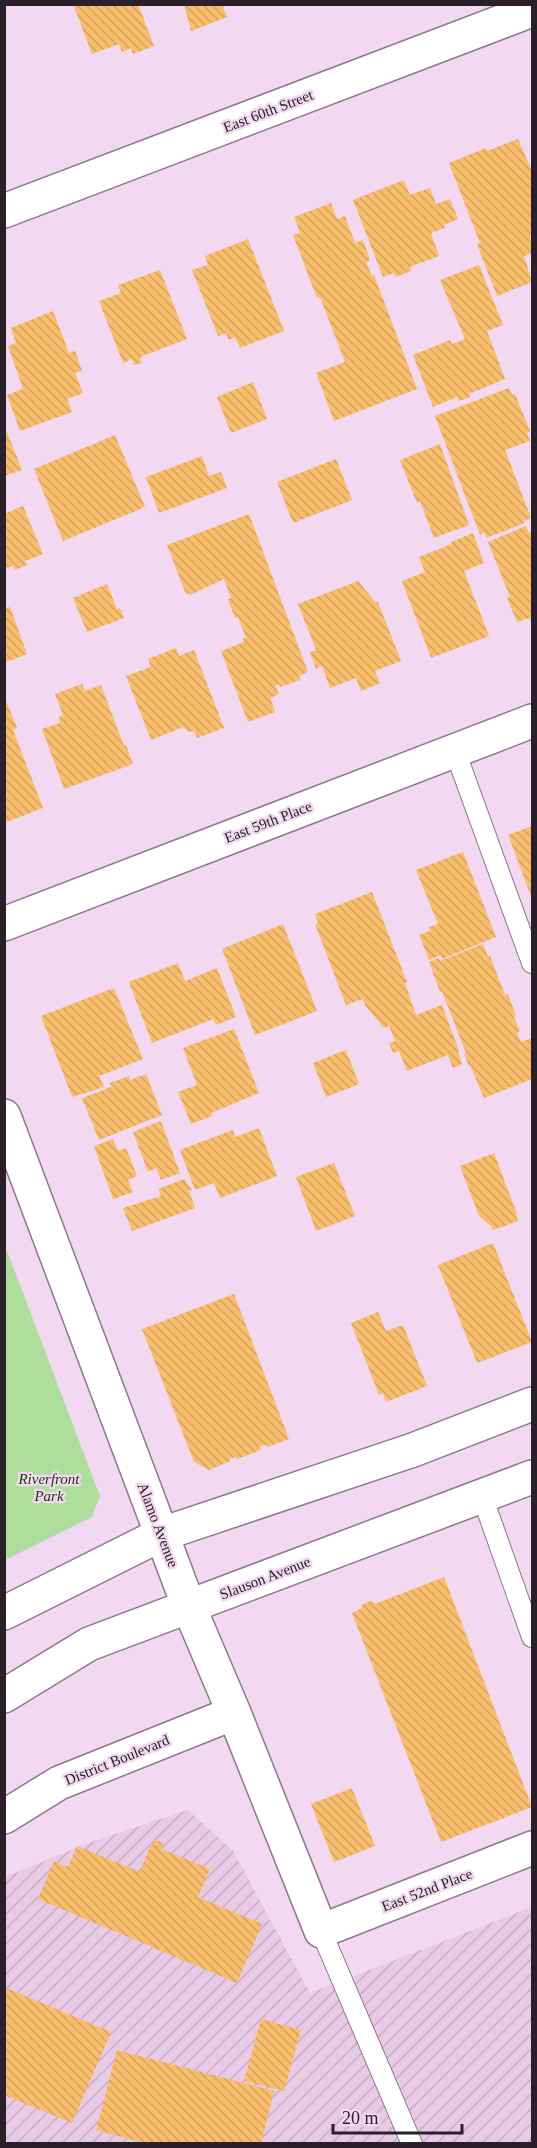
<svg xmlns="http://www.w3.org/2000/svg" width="537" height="2148" font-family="'Times New Roman',serif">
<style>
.industrial{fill:url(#industrial-furrows)}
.green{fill:#adde9b}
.building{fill:url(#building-back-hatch)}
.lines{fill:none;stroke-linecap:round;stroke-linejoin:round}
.lane-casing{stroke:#8e778c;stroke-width:22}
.street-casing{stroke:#8e778c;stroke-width:36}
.secondary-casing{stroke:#8e778c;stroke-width:36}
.primary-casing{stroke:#8e778c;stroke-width:36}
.lane{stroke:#fff;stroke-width:20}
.street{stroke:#fff;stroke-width:33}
.secondary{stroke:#fff;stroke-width:33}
.primary{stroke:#fff;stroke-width:33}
.labels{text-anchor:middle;stroke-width:4.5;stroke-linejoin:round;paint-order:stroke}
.street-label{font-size:15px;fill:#292029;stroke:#f2d8f0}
.park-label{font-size:15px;font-style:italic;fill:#163a03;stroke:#f2d8f0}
</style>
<defs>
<pattern id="industrial-furrows" width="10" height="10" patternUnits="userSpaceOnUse" patternTransform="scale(1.5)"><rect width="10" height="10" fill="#e9cae6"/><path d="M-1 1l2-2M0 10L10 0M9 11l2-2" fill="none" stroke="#c8adc5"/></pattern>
<pattern id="building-back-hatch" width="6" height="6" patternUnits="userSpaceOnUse" patternTransform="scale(1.5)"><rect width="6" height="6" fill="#f8be6b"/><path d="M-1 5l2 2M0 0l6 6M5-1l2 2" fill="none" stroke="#d5a35d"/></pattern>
</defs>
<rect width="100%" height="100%" fill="#f2d8f0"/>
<!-- industrial -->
<polygon class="industrial" points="188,1810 233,1851 310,1993 532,1907 532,2143 5,2144 5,1877 91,1842"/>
<!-- green -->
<polygon class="green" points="4,1243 100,1496 92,1517 5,1560"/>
<!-- building -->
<g class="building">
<polygon points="73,4 138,4 154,46 133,54 131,48 122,52 119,44 92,54"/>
<polygon points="184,4 222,4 227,17 191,31"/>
<polygon points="518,139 532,171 532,235 530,236 532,253 524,256 532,282 497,296 477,244 480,243 449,163 486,148 487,151"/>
<polygon points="404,180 410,195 430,188 436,204 450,199 458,219 444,225 445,228 431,233 439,256 410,267 411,271 396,277 394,273 383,277 353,200"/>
<polygon points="331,203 337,219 345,216 355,243 363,240 370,260 366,262 372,276 374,275 417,389 334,421 316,373 345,362 320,297 317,298 293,235 300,233 294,217"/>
<polygon points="248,239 284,331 240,348 235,337 229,340 226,333 218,336 192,270 208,265 205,256"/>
<polygon points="479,265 503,325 487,331 505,379 469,394 470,397 459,401 457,397 433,407 413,355 450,340 452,344 465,339 440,280"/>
<polygon points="160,270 187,339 140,357 142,363 134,365 132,359 123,363 99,301 121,293 118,285"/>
<polygon points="53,311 69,353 75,351 82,371 75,373 83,393 67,399 72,412 20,431 7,395 23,389 8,346 16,343 11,328"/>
<polygon points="253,382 267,419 231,433 217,397"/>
<polygon points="509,388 512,395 515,394 530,431 527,433 530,441 505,450 531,518 524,521 525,523 486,538 484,532 480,535 435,416"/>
<polygon points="4,425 22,470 4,476"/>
<polygon points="115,435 145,507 63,541 34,469"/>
<polygon points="440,444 469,525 434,538 420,501 417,503 400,460"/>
<polygon points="202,456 209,476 221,472 227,488 159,513 146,477"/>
<polygon points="336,459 352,500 293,523 277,482"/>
<polygon points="23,506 43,554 25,561 27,565 15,570 13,566 4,569 4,514"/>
<polygon points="249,514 308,672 299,676 300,680 280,687 279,684 275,686 279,694 270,698 275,712 248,722 221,651 244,642 243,638 246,638 238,617 235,618 228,599 231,598 224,579 190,595 189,593 186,594 167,545"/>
<polygon points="526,526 529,533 532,531 532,619 530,620 529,618 517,622 507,598 510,597 488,542"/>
<polygon points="473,533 484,563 464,571 489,636 431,658 402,581 425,572 419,557 452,544 451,542"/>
<polygon points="358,581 375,602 378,602 401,661 375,671 380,683 361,691 356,678 330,688 322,666 316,669 310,652 316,650 298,604"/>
<polygon points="107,584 117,609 120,608 124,618 87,632 73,598"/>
<polygon points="10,607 27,654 4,663 4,609"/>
<polygon points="176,648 179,656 194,650 224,728 197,738 194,731 189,732 183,727 151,740 126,676 151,667 148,659"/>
<polygon points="82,684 85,691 101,685 124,746 126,745 133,764 64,789 42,729 60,723 59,717 63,715 55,694"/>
<polygon points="4,695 17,728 13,730 43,808 4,823"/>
<polygon points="532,826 532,899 508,835"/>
<polygon points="463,852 496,937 442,959 441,955 429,960 419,935 430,931 429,927 438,924 416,870"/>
<polygon points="372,892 407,982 405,983 416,1015 442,1005 459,1051 458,1051 462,1064 453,1068 448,1055 407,1071 399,1051 393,1053 389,1043 395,1041 389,1026 384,1028 365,1005 363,999 346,1005 315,924 318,923 315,914"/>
<polygon points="283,924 317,1011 255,1035 222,949"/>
<polygon points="483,944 488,957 490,956 505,995 508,994 516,1016 514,1017 520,1031 517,1033 521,1042 532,1038 532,1079 484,1098 470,1065 469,1066 464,1054 466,1053 442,991 440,992 429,962 439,958 440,961"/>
<polygon points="178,963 185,981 217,968 236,1017 216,1025 213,1019 152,1043 129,982"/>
<polygon points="114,988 143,1059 99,1076 104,1087 72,1097 41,1016"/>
<polygon points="234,1029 259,1093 211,1113 212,1116 191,1124 178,1092 197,1085 183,1048"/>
<polygon points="346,1050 359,1084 326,1097 313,1063"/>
<polygon points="146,1074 162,1115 99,1140 82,1098 111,1087 110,1083 129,1076 130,1080"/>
<polygon points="161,1121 180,1173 161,1180 156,1168 148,1172 133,1132"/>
<polygon points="259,1128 277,1176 220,1198 214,1183 195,1190 180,1150 233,1130 235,1137"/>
<polygon points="113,1139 118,1151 126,1148 137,1176 128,1180 133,1192 113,1199 94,1146"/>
<polygon points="494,1153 517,1214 516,1215 518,1221 493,1230 491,1226 479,1216 460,1166"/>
<polygon points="334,1163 355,1216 316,1231 296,1177"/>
<polygon points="184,1179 192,1190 189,1191 195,1208 132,1231 123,1208 161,1196 158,1189"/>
<polygon points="493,1243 532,1342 477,1363 438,1265"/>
<polygon points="234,1294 289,1439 268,1447 266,1445 259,1447 261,1450 237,1459 236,1457 229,1459 231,1461 209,1470 194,1462 142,1329"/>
<polygon points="378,1312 386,1331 403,1325 427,1386 386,1402 383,1393 379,1395 351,1323"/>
<polygon points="444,1577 532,1807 441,1842 352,1613 361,1609 362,1605 367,1602 372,1601 375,1604"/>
<polygon points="352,1788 375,1846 334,1862 311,1804"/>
<polygon points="155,1840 163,1843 161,1849 210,1869 198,1897 262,1924 237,1983 38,1899 54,1861 68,1867 77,1846 140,1872 151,1844 152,1845"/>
<polygon points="4,1987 111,2032 72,2123 4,2095"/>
<polygon points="261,2019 301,2030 284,2091 244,2081"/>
<polygon points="117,2050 274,2091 261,2144 148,2144 96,2130"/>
</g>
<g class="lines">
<!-- lane casing -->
<g class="lane-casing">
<g id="lane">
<polyline points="455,751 532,963"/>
<polyline points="482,1496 532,1637"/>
<polyline points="321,1931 412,2144"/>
</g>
</g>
<!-- street casing -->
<g class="street-casing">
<g id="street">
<polyline points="4,211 532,10"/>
<polyline points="4,924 532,721"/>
<polyline points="234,1713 321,1931 532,1848"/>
</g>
</g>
<!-- secondary casing -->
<g class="secondary-casing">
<polyline id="secondary" points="4,1116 189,1607 234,1713 59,1783 4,1817"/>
</g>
<!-- primary casing -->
<g class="primary-casing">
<g id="primary">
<polyline points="4,1613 162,1534 413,1450 532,1404"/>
<polyline points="4,1696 89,1644 532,1477"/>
</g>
</g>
<!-- lane -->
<use href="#lane" class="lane"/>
<!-- street -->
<use href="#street" class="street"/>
<!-- secondary -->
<use href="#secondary" class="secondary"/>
<!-- primary -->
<use href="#primary" class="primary"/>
</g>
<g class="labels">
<!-- street labels -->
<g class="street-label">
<text transform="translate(268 111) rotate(-21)" y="5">East 60th Street</text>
<text transform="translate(268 822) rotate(-21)" y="5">East 59th Place</text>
<text transform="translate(158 1525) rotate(69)" y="5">Alamo Avenue</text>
<text transform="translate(265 1578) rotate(-21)" y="5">Slauson Avenue</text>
<text transform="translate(117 1760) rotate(-22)" y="5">District Boulevard</text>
<text transform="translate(427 1890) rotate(-21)" y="5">East 52nd Place</text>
</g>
<!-- park labels -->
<g class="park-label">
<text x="49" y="1484">Riverfront<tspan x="49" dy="17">Park</tspan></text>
</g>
</g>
<!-- border -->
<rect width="537" height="2148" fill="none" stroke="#292029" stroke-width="12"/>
<!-- scale -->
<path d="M333 2124v9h129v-9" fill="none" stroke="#292029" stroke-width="3"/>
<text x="342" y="2124" font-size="18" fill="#292029" stroke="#f2d8f0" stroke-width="4.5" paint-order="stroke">20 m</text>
</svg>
